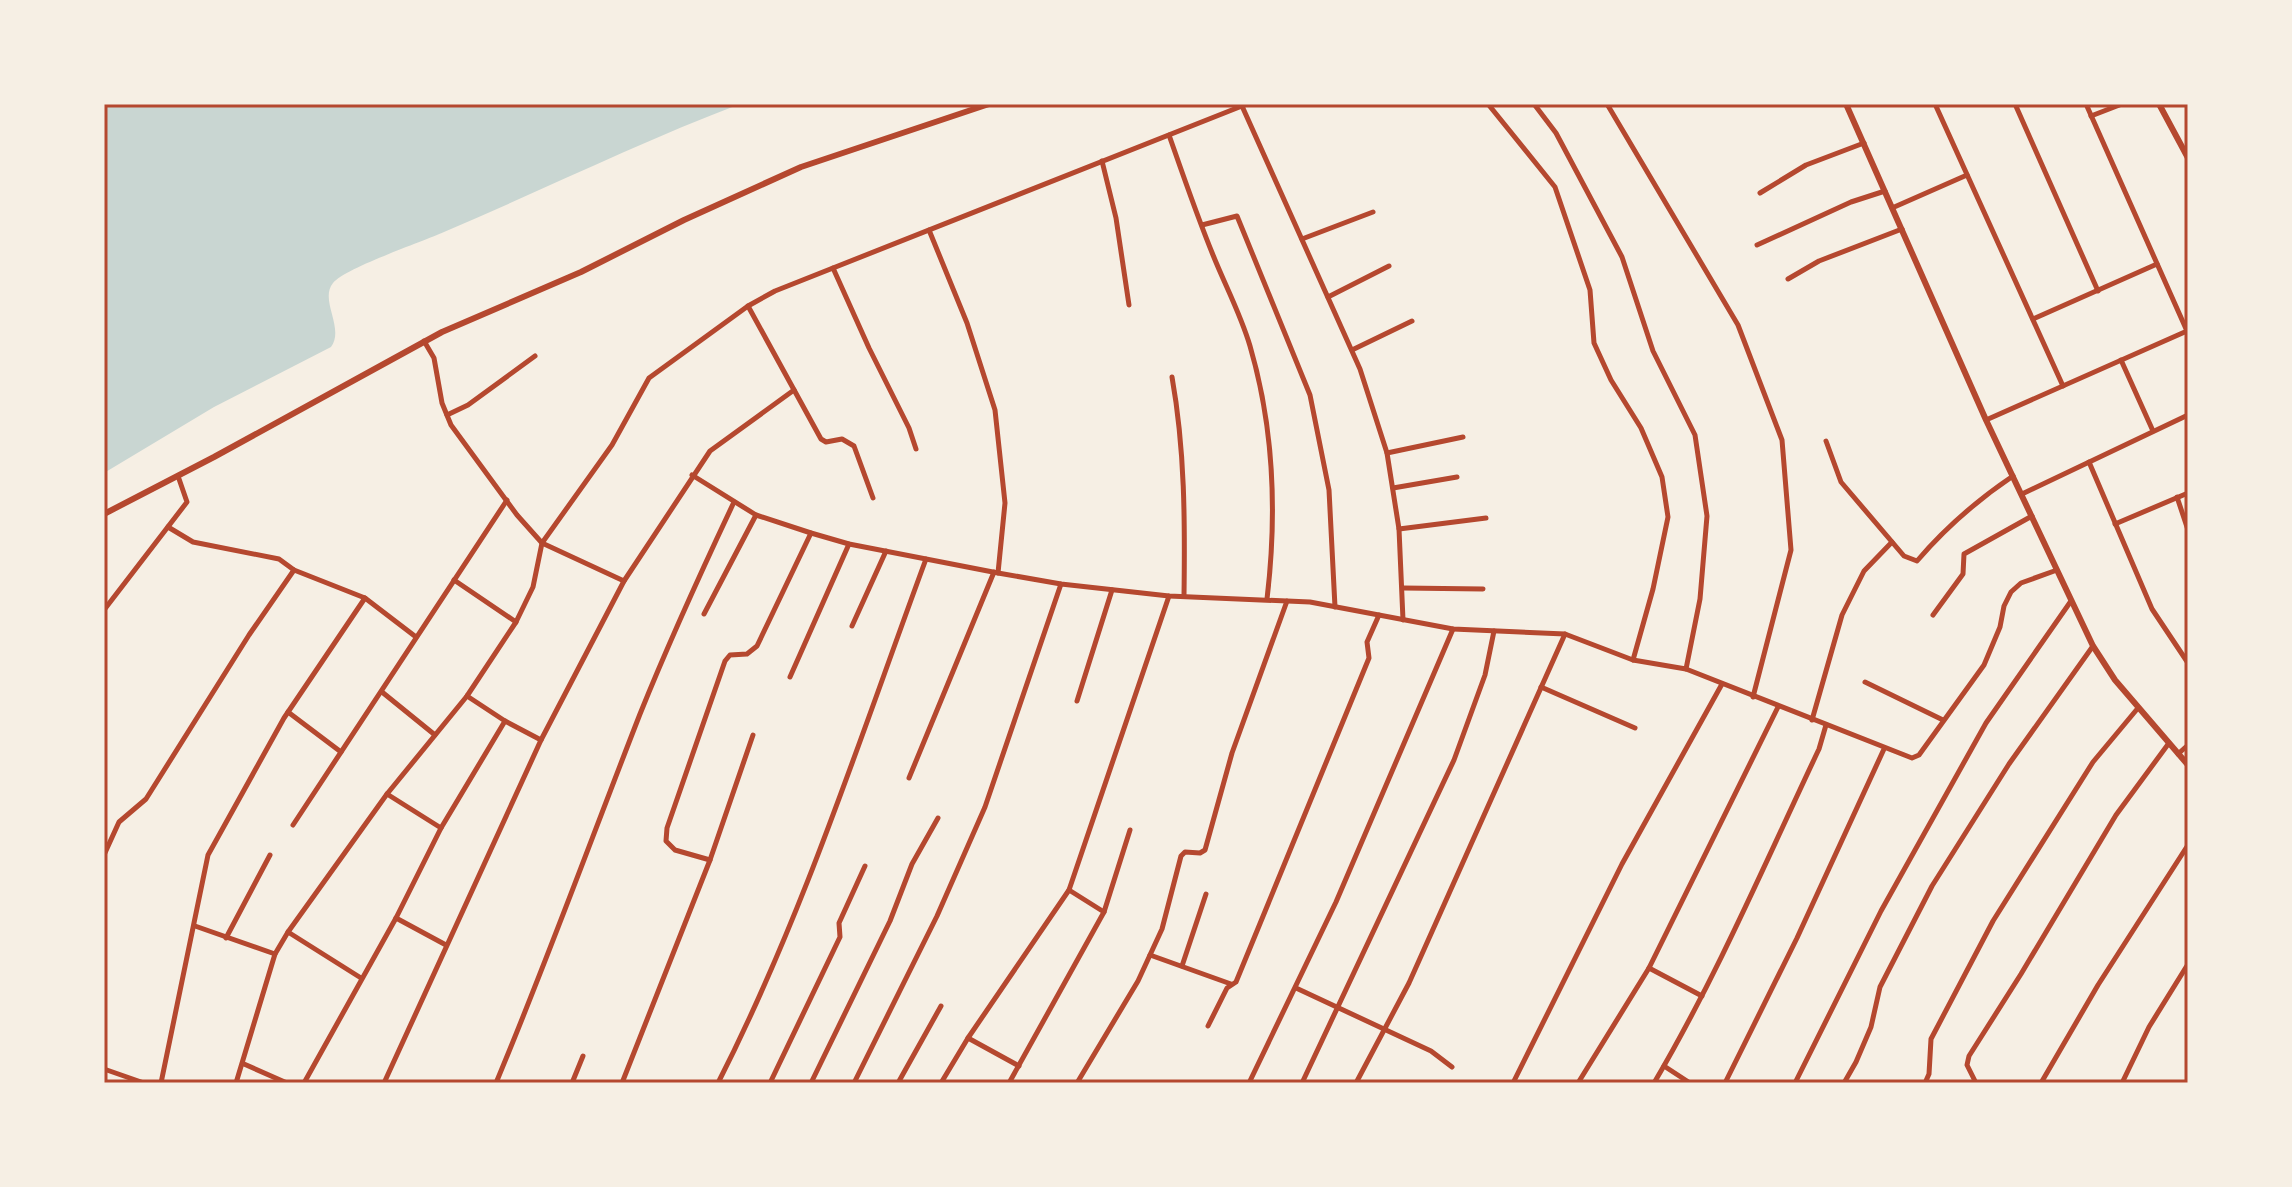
<svg xmlns="http://www.w3.org/2000/svg" width="2292" height="1187" font-family="'Exo 2',sans-serif">
<style>
.water{fill:#c9d6d2}
.lines{fill:none;stroke-linecap:round;stroke-linejoin:round}
.minor{stroke:#b5482f;stroke-width:5}
.tertiary{stroke:#b5482f;stroke-width:6}
.neatline{fill:none;stroke:#b5482f;stroke-width:3}
</style>
<rect width="100%" height="100%" fill="#f6efe4"/>
<!-- water -->
<path class="water" d="M104,104H740C640,142 543,190 444,232C422,242 345,268 333,283C319,300 345,328 331,347L214,407L104,473Z"/>
<g class="lines">
<!-- minor -->
<g class="minor">
<polyline points="1488,104 1555,187 1590,290 1594,343 1611,380 1641,428 1662,477 1668,517 1653,589 1633,660"/>
<polyline points="1534,104 1556,133 1622,257 1653,351 1695,435 1707,516 1700,599 1686,669"/>
<polyline points="1607,104 1738,325 1782,440 1791,550 1753,697"/>
<polyline points="1935,104 2063,386"/>
<polyline points="2015,104 2098,291"/>
<polyline points="2086,104 2187,331"/>
<polyline points="1242,106 1360,369 1387,453 1399,529 1403,620"/>
<polyline points="2091,116 2122,104"/>
<path d="M1169,135C1183,175 1197,216 1213,255C1225,285 1241,315 1250,346C1274,428 1277,515 1267,599"/>
<polyline points="1102,161 1116,218 1129,305"/>
<polyline points="1760,193 1806,165 1864,143"/>
<polyline points="1892,208 1967,175"/>
<polyline points="1202,225 1237,216 1310,395 1329,490 1335,607"/>
<polyline points="929,230 967,323 995,410 1005,503 998,573"/>
<polyline points="1302,239 1373,212"/>
<polyline points="1757,245 1851,202 1885,191"/>
<polyline points="833,268 869,348 909,428 916,449"/>
<polyline points="1788,279 1819,261 1902,229"/>
<polyline points="1328,297 1389,266"/>
<polyline points="748,306 821,439 826,442 842,439 854,446 873,498"/>
<polyline points="2033,319 2157,264"/>
<polyline points="424,341 434,358 442,403 451,425 517,515 542,543 624,581"/>
<polyline points="1352,350 1412,321"/>
<polyline points="2121,360 2153,431"/>
<path d="M1172,377C1185,450 1185,522 1184,596"/>
<polyline points="447,415 468,405 535,356"/>
<polyline points="1986,420 2187,331"/>
<path d="M1826,441L1841,482L1904,556L1917,561C1946,527 1976,501 2013,476"/>
<polyline points="1387,453 1463,437"/>
<polyline points="2089,462 2152,609 2188,663"/>
<polyline points="692,475 756,515 811,533 849,544 998,573 1061,584 1169,596 1310,602 1453,629 1565,634 1633,660 1686,669 1912,758 1919,755 1984,665 2000,627 2004,606 2011,592 2021,583 2057,570"/>
<polyline points="1393,488 1457,477"/>
<polyline points="2022,494 2188,415"/>
<polyline points="2177,497 2188,530"/>
<polyline points="2115,524 2188,493"/>
<polyline points="168,527 193,542 279,559 294,570 365,598 416,637"/>
<polyline points="1399,529 1486,518"/>
<polyline points="454,580 516,622"/>
<polyline points="1403,588 1483,589"/>
<polyline points="104,610 187,502 178,476"/>
<polyline points="704,614 756,515"/>
<polyline points="1933,615 1963,574 1964,554 2032,516"/>
<polyline points="852,626 886,551"/>
<polyline points="790,677 849,544"/>
<polyline points="1865,682 1943,720"/>
<polyline points="1541,687 1635,728"/>
<polyline points="382,692 435,735"/>
<polyline points="467,696 505,721 541,740"/>
<polyline points="1077,701 1112,590"/>
<polyline points="288,712 341,752"/>
<polyline points="1812,720 1842,615 1864,571 1892,542"/>
<polyline points="2178,754 2188,745"/>
<polyline points="909,778 994,572"/>
<polyline points="387,794 441,828"/>
<polyline points="293,825 507,500"/>
<polyline points="104,855 119,822 146,799 249,635 294,570"/>
<polyline points="710,860 675,850 666,841 667,828 725,661 730,655 747,654 757,646 811,533"/>
<polyline points="1069,890 1104,912"/>
<polyline points="396,918 446,945"/>
<polyline points="195,926 275,954"/>
<polyline points="288,932 361,978"/>
<polyline points="226,938 270,855"/>
<polyline points="1150,955 1231,984"/>
<polyline points="1182,966 1206,894"/>
<polyline points="1649,968 1702,996"/>
<polyline points="1296,988 1431,1051 1452,1067"/>
<polyline points="1208,1026 1227,988 1236,982 1369,658 1367,642 1379,615"/>
<polyline points="968,1038 1019,1066"/>
<polyline points="244,1064 287,1083"/>
<polyline points="1664,1066 1690,1083"/>
<polyline points="104,1069 144,1083"/>
<polyline points="161,1083 208,855 284,718 365,598"/>
<polyline points="193,1083 201,1083"/>
<polyline points="236,1083 275,954 288,932 387,794 467,696 516,622 533,587 542,543 612,445 649,378 748,306 775,291 1247,104"/>
<polyline points="304,1083 396,918 441,828 505,721"/>
<polyline points="384,1083 541,740 624,581 710,451 794,390"/>
<path d="M496,1083C547,961 592,837 640,714C669,642 701,572 734,502"/>
<polyline points="572,1083 583,1056"/>
<polyline points="622,1083 710,860 753,735"/>
<path d="M718,1083C803,916 861,735 926,559"/>
<polyline points="770,1083 840,937 839,923 865,866"/>
<polyline points="811,1083 890,921 912,864 938,818"/>
<polyline points="854,1083 937,916 985,807 1061,584"/>
<polyline points="898,1083 941,1006"/>
<polyline points="941,1083 968,1038 1069,890 1169,596"/>
<polyline points="1009,1083 1104,912 1130,830"/>
<polyline points="1077,1083 1138,981 1162,929 1181,856 1185,852 1200,853 1205,850 1232,753 1287,601"/>
<polyline points="1249,1083 1336,902 1453,629"/>
<polyline points="1302,1083 1454,760 1485,675 1494,631"/>
<polyline points="1356,1083 1409,983 1565,634"/>
<polyline points="1513,1083 1622,864 1722,684"/>
<polyline points="1578,1083 1649,968 1778,707"/>
<path d="M1654,1083C1717,976 1766,861 1819,749L1826,725"/>
<polyline points="1725,1083 1797,938 1884,749"/>
<polyline points="1795,1083 1881,911 1986,723 2071,601"/>
<polyline points="1844,1083 1856,1062 1871,1027 1880,987 1932,886 2009,764 2093,646"/>
<polyline points="1925,1083 1929,1074 1931,1039 1993,921 2093,762 2138,708"/>
<polyline points="1976,1083 1967,1065 1969,1056 2021,974 2116,815 2169,743"/>
<polyline points="2041,1083 2098,985 2188,845"/>
<polyline points="2122,1083 2149,1027 2188,964"/>
</g>
<!-- tertiary -->
<g class="tertiary">
<polyline points="1846,104 1986,420 2093,646 2115,680 2188,765"/>
<polyline points="2159,104 2188,158"/>
<polyline points="104,514 214,457 442,332 581,272 684,220 801,167 989,104"/>
</g>
</g>
<!-- border -->
<rect width="2292" height="1187" fill="none" stroke="#f6efe4" stroke-width="212"/>
<rect x="106" y="106" width="2080" height="975" class="neatline"/>
</svg>
